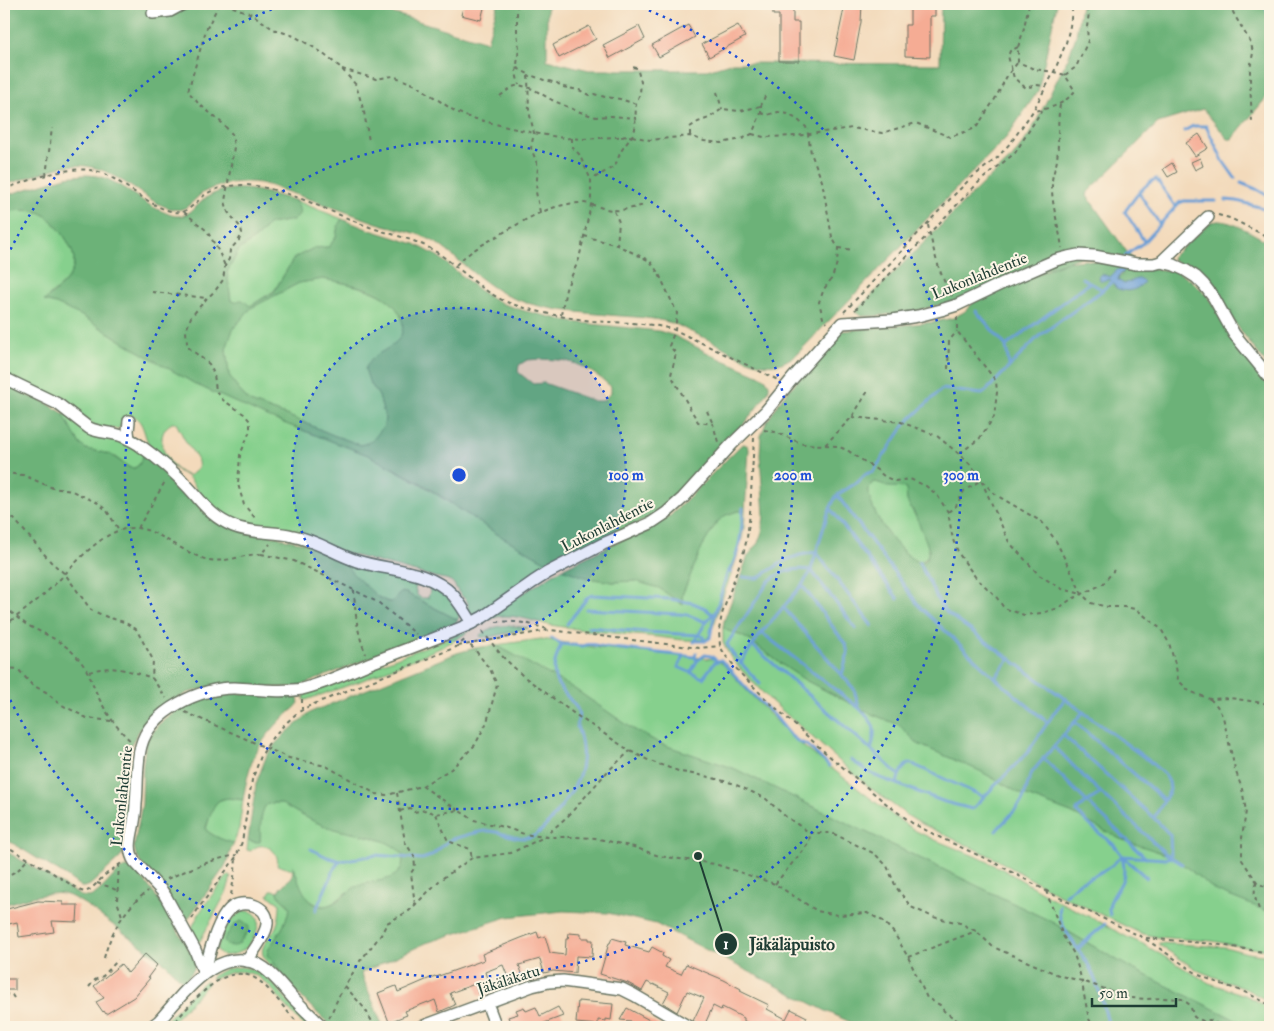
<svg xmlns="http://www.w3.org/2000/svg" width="1274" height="1031" font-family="'IM FELL Double Pica',serif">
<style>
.green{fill:#86d08d;stroke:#528660;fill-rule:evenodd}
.forest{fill:#6cb278;stroke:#467856;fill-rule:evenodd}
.water{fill:#699ed6;stroke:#446e85}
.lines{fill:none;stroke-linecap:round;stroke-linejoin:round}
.stream{stroke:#699ed6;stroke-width:3}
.building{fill:#f5ac94}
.minor-casing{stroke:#697463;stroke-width:14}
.path{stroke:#697463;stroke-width:2;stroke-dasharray:4 4;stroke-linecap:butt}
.minor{stroke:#fff;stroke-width:11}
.ring{fill:none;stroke:#1d4ed8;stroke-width:2.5;stroke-dasharray:2.5 5}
.labels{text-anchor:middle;stroke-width:4;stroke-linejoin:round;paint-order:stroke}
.street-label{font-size:16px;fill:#1f3d34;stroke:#fcf5e5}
.centre{fill:#1d4ed8;stroke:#fcf5e5;stroke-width:2.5}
.ring-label{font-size:15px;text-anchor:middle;font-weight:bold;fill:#1d4ed8;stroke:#fcf5e5;stroke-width:4;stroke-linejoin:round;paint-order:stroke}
.leader{fill:none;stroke:#1f3d34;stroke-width:2}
.callout-dot{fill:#1f3d34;stroke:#fcf5e5;stroke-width:2}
.mark-label{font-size:15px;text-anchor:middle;font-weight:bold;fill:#fff}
.callout-label{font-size:18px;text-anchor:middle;font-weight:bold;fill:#1f3d34;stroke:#fcf5e5;stroke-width:4;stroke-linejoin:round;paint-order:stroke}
</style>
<rect width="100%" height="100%" fill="#fcf5e5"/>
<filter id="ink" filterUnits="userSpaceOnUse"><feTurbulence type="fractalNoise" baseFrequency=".02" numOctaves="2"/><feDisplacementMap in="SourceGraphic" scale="10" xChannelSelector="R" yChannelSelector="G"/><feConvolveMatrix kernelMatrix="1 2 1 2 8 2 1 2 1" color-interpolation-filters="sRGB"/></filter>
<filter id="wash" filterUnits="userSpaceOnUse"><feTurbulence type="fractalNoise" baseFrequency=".0096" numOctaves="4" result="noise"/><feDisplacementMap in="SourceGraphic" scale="20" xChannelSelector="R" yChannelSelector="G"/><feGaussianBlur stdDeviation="1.12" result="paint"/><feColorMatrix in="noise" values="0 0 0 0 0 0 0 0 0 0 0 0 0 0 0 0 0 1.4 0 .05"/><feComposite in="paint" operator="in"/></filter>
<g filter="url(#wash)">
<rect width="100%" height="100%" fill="#f3dabb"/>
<!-- green -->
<g class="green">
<polygon points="294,200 342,219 338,225 336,237 329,247 314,248 294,258 274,291 250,306 231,301 227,272 239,250 258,236 269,224 294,220 298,205"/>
<path d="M4,211C15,211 28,209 39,212C53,217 75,247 74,261C74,265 73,270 71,273C66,284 52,292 44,301L56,304L82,316L125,343L197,385L265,416L368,455L421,484L497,534L554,566L476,615L472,614L468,609V603L467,601L459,593L454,584L451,581L446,579L435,577L371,560L245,525C227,519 212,509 200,495C196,489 193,481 187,476C184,474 180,473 177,470C169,465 157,455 151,448C143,438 145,415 128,416L118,429L98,427L4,374ZM172,423H176C180,430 183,437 187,444C192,452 206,465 193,473C191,475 190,476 186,475C168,469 150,435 172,423Z"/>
<path d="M323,279C347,284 393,290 402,318C404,325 403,335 398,340C395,345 375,356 370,360L369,381L379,396L385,418L384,426L372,442L361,445L333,435L291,417L250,402L239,390L229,375L226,349L233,329L251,308L299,283Z"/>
<path d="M63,413L120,439L144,454C142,460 139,468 132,468C127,468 118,458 113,456C104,451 91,454 83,447C77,442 67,421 63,413Z"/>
<path d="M873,482C879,482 884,485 889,486C895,487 900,485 906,488C907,493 906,499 908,503C914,515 943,557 919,562C900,556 865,507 869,487Z"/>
<path d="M738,511H745C745,543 731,573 721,602C717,615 714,628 707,639C691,642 674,639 658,637C622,634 585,631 550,625C531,621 509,611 490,619L487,616L562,569L588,578L613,582L635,581L659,588L683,604L682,595L690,576L702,547L717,522L726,515Z"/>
<path d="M343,560L418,579L439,590L448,598L458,611L459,617L458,620L406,593L402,592L392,602C377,602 350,574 343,560ZM421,582H424L429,586L430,591L428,598H421L417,595L415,588L418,584Z"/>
<path d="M502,626H513L529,628L495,636L481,637L480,635C487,630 494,627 502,626Z"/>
<polygon points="723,627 726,630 742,636 751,641 784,666 805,680 867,712 899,725 918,744 980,771 1019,793 1071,813 1146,847 1165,854 1185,866 1216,891 1270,912 1270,950 1250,948 1212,941 1156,937 1140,933 1058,894 992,857 920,823 908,816 868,786 769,699 742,671 731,658 723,643"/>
<polygon points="474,628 457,639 440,648 358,682 306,700 304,700 305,693"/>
<polygon points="541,639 600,648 713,659 722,663 746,690 795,740 896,818 916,831 935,840 982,859 1004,870 1050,897 1102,923 1127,937 1143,944 1209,983 1245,995 1270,1008 1270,1027 1250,1027 1129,967 1050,921 733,768 661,744 633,729 573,688 496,645"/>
<path d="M227,798L243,800L239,828L234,843C224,841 213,836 206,830L212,808L218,801Z"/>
<path d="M272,803H280C295,811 309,820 325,826C348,835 388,834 403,855C403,861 403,868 398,873C390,882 376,880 366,884C360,886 353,889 348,892C341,896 337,902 329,905C323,906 319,906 314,903C301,897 298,879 294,867L293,870L277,865C281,851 262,838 251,851L247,850L248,840L254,842L260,841C261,829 259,816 265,805Z"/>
<path d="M229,875L231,877L227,891L200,941H197L194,939L191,933C193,918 218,886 229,875Z"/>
<path d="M271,890H273L278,892L280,898L289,906L290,909L283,927L269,950L274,964L279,969V972C274,969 270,965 267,961C255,948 270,939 276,927C279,920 280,912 280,904L268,895Z"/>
<path d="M244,911C269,910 256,939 245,949C240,952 236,954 230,955C224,956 220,956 217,949C222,933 227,918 244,911Z"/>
<polygon points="1159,943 1225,947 1247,953 1270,956 1270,1002 1246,989 1199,971 1159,945"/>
<path d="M241,967C265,969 279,991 293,1007C300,1014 306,1021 313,1027H305C300,1021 294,1016 289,1010C277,996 264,974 244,972C233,970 224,975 214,979L211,978C218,970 230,968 241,967Z"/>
<polygon points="205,981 208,982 207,985 168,1026 167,1027 160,1027 197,988"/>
</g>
<!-- forest -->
<g class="forest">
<path d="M4,4H362L487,42L498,4H547V60L589,70H707L730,63L940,64L941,4H1057L1038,91L1006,138L947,198L885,263L796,355C789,359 783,364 775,364C753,367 733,352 715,343C706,338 696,334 687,330C681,327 675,323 668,322C653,318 637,317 621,316C587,313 547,311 515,299C494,291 476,275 459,261C449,253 439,243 427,238C413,231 393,228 377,223C348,213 320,202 291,193C281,190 271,185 260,183C243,180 222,183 206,191C194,197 188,213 173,209C163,207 153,201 144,195C116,177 100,162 64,166L4,185Z"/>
<polygon points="1081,4 1270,4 1270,93 1232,139 1228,139 1203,109 1158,123 1088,192 1087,196 1132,259 1094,252 951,302 915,311 876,316 862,316 855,312 981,185 1012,158 1029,135 1039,116 1069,56 1076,36"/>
<path d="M84,175C92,175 100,176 107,179C126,187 141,202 159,210C165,212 171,216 177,216C191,217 198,202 209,196C236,181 266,193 294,200L298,205L300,213L294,220L269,224L258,236L239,250L227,272L231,301L236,302C243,297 244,302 250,306L274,292L294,258L314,248L329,247L336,237L338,225L342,219L367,229L415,244L426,250L439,257L484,294L503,304L525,311L571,322L659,331L675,336L714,356L765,378L769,384V389L766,395L745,423L687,487L665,508L653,516L554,566L497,534L421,483L368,455L265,416L197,385L125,343L82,316L56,304L44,301C53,293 66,284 71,273C73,270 74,265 74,261C75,247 53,217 39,212C28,209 15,211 4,211V196L66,177ZM323,279C349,284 393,289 402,320C404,326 402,337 397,341C385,353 373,352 365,369L369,381L379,396L385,418L384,426L372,441L361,445L333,435L291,417L250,402L239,390L229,375L226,349L233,329L251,308L299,283ZM541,359C550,360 561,359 570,362C584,366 601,377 611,387V393L602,401H594L544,383L533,384L518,372L519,365L527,360Z"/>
<path d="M1217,221C1233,220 1256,236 1270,243V369L1235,323L1220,298L1172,259V257L1210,223Z"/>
<path d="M1086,260L1130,267L1176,271L1191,280L1208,296L1244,353L1270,388V912L1216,891L1185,866L1165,854L1120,839L1071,813L1019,793L980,771L918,744L899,725L867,712L805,680L784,666L751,641L742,636L726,630L723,627L724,621L748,556L758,543L762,532L764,515L760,455L761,436L766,423L782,398L842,331L935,322L953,318L964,312L974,302L1065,262ZM1117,270L1124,272L1118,279C1122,287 1130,282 1137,279L1141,285L1128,291L1116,288L1111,280L1108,279L1103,280L1104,275L1110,277ZM873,482C880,482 883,485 889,487C895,488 900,486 906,488L907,501L915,514L926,541L929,550L927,558L925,561L919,562C900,556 865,507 869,487Z"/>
<path d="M4,383L11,386L28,396L45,402L63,413L68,423L80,444L86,449L101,452L111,455L130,468H135L139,465L144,454L186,491L206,514L281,538L312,545L343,560L352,573L378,597L387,602H392C397,598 398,591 406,593L458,620L454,625L297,687L207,688L187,693L161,708L139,731L130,746L126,758V767L132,793L130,812L124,851L119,859L90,885L85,887H81L66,876L4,838Z"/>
<polygon points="744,444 748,446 749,449 745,511 738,511 726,515 717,522 702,547 690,576 682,595 683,605 659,588 635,581 613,582 588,578 562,569 670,516 741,445"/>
<path d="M496,645L573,688L633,729L661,744L733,768L1050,921L1129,967L1250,1027H861L826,1011L656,924L608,913L563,911L507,917L426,943L361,973L383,1027H332L306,1002L279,972V969L267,955L268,950L283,927L290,909C289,901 279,900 278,892L281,887L292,877L293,865C300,885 309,919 337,901C344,897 348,891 355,887C374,878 405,885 403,855C388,834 347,835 325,826C309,820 295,811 280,803H272L266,805C259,815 261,830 260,842H254L248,840L256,784L263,765L267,755L276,743L285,734L311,712L457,653L475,648Z"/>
<path d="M215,693L297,694L299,703C294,710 285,715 279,722C254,748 249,764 243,800C214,794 215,803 206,827V830C213,836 224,841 234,843C229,851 229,860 224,868L188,919L186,920H184L141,863L136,855L134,847L142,804L143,764L146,742L158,725L183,705Z"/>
<path d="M4,850L81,896C81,896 88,897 88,897C97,897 112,876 120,870C123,868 124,867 127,867C143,867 186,945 195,960L194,969L184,983L166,964L86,905C79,901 72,896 64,894C50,891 17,900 4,905Z"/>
<path d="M241,921L245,922L249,927L248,932L238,945C232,947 225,947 224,939L234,925Z"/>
</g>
<!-- water -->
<path class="water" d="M1123,267L1125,268V270L1119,276L1118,280L1124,284L1137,279H1141L1144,282C1137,291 1126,293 1116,288L1111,280C1107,279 1103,282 1100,280L1099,277L1102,274L1110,277L1117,270Z"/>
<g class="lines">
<!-- stream -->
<g class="stream">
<polyline points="1264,4 1270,16"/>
<polyline points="1184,131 1193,126 1206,126 1223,161 1235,178"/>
<polyline points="1241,183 1256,189 1270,197"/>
<polyline points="1139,193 1159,223"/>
<polyline points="1226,200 1237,201 1270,210"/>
<path d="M1144,241L1125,212L1126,210C1134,199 1143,185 1156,179L1175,206"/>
<polyline points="1125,258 1127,254 1143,243 1179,203 1184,201 1216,201"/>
<polyline points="1082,278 1103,290"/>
<polyline points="976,311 1006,346"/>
<polyline points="1009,365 1006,346 1090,282"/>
<polyline points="837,495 920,607 995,678 1047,722"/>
<polyline points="830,508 898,599"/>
<path d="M919,562L940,604L947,613L1083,712L1033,771C1027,780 1027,791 1022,801C1015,812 1004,821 996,831"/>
<path d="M729,571C740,554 742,529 743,508"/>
<polyline points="743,577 753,578 758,578 786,560 800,555 816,552 872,626"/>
<polyline points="802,585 846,645 848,653 842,674"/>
<polyline points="783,607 854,689 859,708"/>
<polyline points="586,609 680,614 688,615 706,622"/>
<polyline points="567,624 588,597 592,595 670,599 693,603 705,608 712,614"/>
<polyline points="588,627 646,632 699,635 703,637 705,641"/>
<path d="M762,633L859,708C876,725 877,728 871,750"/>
<polyline points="551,638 562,644"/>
<polyline points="695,641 706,622 714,613"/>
<polyline points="694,642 695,641 705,641 710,638 713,621 727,574 728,572 731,572"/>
<polyline points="753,646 857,737 899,775"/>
<polyline points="684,656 678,667 703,678 715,662 721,660 731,671 732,670"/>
<polyline points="697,661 705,655 711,656 717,661"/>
<polyline points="740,664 759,636 802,585 810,573 827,516 835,498 840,493 858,482 866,474 873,472 906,423 942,389 982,394 985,392 1039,336 1100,292 1115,279"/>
<polyline points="731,671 750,692 774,715 791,736 799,742 807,745 829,766"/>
<polyline points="691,672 697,661 695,657 696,653"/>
<polyline points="995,678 1010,658"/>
<path d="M760,684L732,653L727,644L769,581C783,570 794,568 811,570L856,629"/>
<polyline points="1075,722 1164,800"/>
<polyline points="1063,735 1154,818"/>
<polyline points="1053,747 1061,753 1082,775 1165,853 1182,864"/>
<polyline points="1043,758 1087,802 1146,858"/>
<polyline points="851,760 867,771 878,777 945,802 972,809 1028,752 1056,710 1066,698"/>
<path d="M897,784C898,776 902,767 910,763L984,797"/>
<polyline points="1101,793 1087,802 1077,810 1077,812 1092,827 1114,845 1124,858 1147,878"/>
<polyline points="311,849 327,857 340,861"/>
<polyline points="1065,895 1080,882 1094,876 1111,866 1122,856 1165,859 1171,857 1170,835 1154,818 1170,790 1169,782 1166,776 1148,760 1083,712"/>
<path d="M1060,906C1054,924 1082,951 1090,968C1099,986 1104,1007 1109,1027"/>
<path d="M316,910L335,867L340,861L376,855L422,859L431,856L448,841L452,839C463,837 479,830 489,831C504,832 516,841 531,837C540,835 555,816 560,808C574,790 585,771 582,748C582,741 579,733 577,726C577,721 580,717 578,711C577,707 574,705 572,702C560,687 551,682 555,662C557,656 558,649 562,644L582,646L590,644L605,647L695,657"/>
<path d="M1110,915C1106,901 1117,893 1122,881C1125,874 1124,864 1122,857"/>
<polyline points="1078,949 1089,938 1105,924"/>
</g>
</g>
<g id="blocks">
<!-- building -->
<g class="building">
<polygon points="464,4 485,4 481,20 461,15"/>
<polygon points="773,4 793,4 793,22 799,22 799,61 779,61 779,15 773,15"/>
<polygon points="845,4 862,4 861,22 854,60 834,56"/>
<polygon points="910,4 935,4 935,16 930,16 930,57 905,56 905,25 910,25"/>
<polygon points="688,25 695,37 659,57 652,45"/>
<polygon points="738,25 745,37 709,57 702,44"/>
<polygon points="589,26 596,39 559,58 553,45"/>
<polygon points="639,26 645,39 610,58 603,45"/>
<polygon points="1199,134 1208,148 1195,156 1186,143"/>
<polygon points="1200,158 1203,166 1195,170 1191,162"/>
<polygon points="1172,163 1177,172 1168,177 1163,169"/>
<polygon points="38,901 63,902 63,905 78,905 77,922 52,921 54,932 19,937 17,922 9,924 6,913 7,913 7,909"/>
<polygon points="537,932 539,938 545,936 550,953 565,955 566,939 568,939 569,933 581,934 581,938 589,938 589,940 593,940 592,957 576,956 575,973 553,971 544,973 540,959 519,965 524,979 511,985 503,965 485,972 491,992 479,996 475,984 450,993 455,1005 439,1012 435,1000 428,1003 428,1002 405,1011 407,1015 389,1022 378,993 396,986 398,992 435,976 436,977 484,960 482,954 521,938"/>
<polygon points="612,938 626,942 625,945 649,952 652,947 663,953 662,956 669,960 665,967 681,974 686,964 724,980 741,989 740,991 769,1005 767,1009 786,1019 791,1009 807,1017 802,1026 804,1027 756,1027 744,1021 744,1018 722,1007 721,1010 713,1006 704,1026 693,1021 704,998 687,991 677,1012 663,1003 669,992 653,984 653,985 647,982 642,991 628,983 600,974 609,943 610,943"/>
<polygon points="145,954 157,965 148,977 150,978 134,997 106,1014 104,1011 103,1012 96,1002 104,998 94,986 121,964 128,973"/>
<rect x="4" y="979" width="11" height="11"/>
<polygon points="578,1001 613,1004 611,1020 606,1019 606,1021 598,1020 598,1025 576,1023"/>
<polygon points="524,1007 526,1011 536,1007 540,1016 558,1007 563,1016 534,1027 512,1027 508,1017 518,1014 516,1010"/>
<polygon points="627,1008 653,1022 662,1027 627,1027 631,1021 620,1020"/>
</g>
</g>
</g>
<g filter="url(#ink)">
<use href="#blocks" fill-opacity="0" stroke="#697463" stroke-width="1"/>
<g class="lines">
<!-- minor casing -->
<g class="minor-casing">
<g id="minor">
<polyline points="153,13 170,11 183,4"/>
<polyline points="1161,262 1208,217"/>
<path d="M4,378L58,404L89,428C99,433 111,432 122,436C129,439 136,442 142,447C156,457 176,474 188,487C204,504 210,516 233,526C252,534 274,531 293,536C316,540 335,554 357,561C389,571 428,569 453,595C460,603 466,613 472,623"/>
<polyline points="129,421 128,431 129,439"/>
<path d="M204,973L195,950L166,897L162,891L135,862C126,849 132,835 134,822C135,815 136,809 136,803C138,784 136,764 141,746C150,711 201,687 235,688C257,689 280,693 302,689C327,683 350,671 373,662C405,650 437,638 468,625L483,617L533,582L547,573L603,544L651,523L666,513L683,498L732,444L766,411L793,378L842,323L892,320L918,316L941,310L957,305L1003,283L1056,260L1068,257L1078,255L1094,256L1136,264H1154L1161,262L1174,265L1185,270L1196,277L1204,285L1214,298L1234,334L1270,378"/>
<path d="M204,973C210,954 215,924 230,909C242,898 269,905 267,924C266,935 253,951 247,961"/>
<polyline points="487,1003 496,1027"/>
<path d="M151,1027L159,1021C183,994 222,939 264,968C275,976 284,988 293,998C303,1008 313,1018 323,1027"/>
<polyline points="421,1027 532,986 549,982 563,981 622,989 634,995 689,1027"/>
</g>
</g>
<!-- path -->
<g class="path">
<polyline points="219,4 206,30 188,91 198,103 222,123 232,134 234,147 225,201 228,212 241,228 242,233 239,240 230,250 229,259 225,266 223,280 215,291 207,298 191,317 186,331 187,343 189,348 209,364 214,374 216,391 223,400 244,414 250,421 250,431 240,455 238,484 244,505 257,520"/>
<polyline points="225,4 252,14 273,29 294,36 318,50 340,67 356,85 364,112 369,141"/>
<polyline points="517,4 517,32 519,48 516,73 519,85"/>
<path d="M1029,4L1023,32L1018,47V62L1034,69L1054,72L1065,75L1075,91C1063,105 1052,108 1034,111"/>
<polyline points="1229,4 1235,16 1251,43 1253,53 1250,69 1250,80 1252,123"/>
<polyline points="1018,47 1010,51 1008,56 1014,78 1026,88 1036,85 1047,86"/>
<polyline points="517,68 530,75"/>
<polyline points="342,69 376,79 393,76 416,85 453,110 465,116 507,127 534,133 564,138 583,139 632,136 621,137"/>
<polyline points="1065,75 1076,67 1088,41 1087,27 1089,13 1083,4"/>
<polyline points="717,92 722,109"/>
<polyline points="500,96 512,87 519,85 533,89 552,100 577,111 596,117 611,116 636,118"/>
<path d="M1060,105C1057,123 1059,141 1057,160C1056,167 1052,175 1052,182C1051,205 1059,226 1062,248"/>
<polyline points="761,113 767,115 778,112 788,114 798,120 806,127 808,134 811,153 822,181 832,237 838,248 837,263 832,278 824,289 819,302 823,318 827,323"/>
<polyline points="752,134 764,137 796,136 852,128 882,133 916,123 950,137 976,128 995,99 1007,76 1018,62"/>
<polyline points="690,135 690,127 698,122 709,118 722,109 740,111 761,106"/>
<polyline points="632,136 650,140 690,136 704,141 721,143 742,139 752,134 761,113 761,106 765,96"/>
<polyline points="572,138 572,147 579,154 591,180"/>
<polyline points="46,176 52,128"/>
<path d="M4,189C32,180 70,163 99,172C109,175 119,182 128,188C143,197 157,209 175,212C189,214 196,201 206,194C222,185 244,183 261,187C298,194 332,213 367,226C388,234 412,238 431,249C461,266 482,295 515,305C540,313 567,318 593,321C620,323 649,322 675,330L778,380"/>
<polyline points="614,211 619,222 617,245"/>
<polyline points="184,212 207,231 219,252 225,266"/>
<polyline points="540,212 536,192 538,166 531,148 534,133 529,111 528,77 530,75 544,80 557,83 563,87 579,90 589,95 594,94 605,97 620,99 636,104"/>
<polyline points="1218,215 1230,218 1270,238"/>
<path d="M928,225C933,249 939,275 952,296"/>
<polyline points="584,236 617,245 650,261 659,274 677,313 675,330 669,346 676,353 671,375 698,422 713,424 718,442"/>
<polyline points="838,248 854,250"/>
<path d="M456,265C468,252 484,244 499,235C525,220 553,202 584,203C594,204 604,210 614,210C624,211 635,207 644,205"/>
<polyline points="152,292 207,298"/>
<polyline points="855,310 980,181 1015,153 1042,110"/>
<polyline points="844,312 898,255 952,197 970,179 997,158 1012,141 1033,111 1054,72 1066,43 1070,26 1073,4"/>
<polyline points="561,315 566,289 579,259 591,205 591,180 615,166 621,151 632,136 635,129 636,104 640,93 641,82 637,68 631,67"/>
<polyline points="957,317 957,331 996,381 997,392 994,417 980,438 959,454"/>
<polyline points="948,369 949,341 957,331"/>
<polyline points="707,411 713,424"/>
<polyline points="852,417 901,422 937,436 959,454 972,466 981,480 996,495 1042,522 1056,541 1082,594 1091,603 1108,607 1124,607 1136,609 1161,629 1169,643 1176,667 1178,680 1189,691 1210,699 1230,698 1270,704"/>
<polyline points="764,430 775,432 803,444 825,445 852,417 868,391"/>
<polyline points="754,438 750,513 747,538 744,551 722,614 719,630 720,646 725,655 741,674 767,700 828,755 888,805 912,823 941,838 995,863 1056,896 1144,938 1199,975 1213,981 1247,993 1270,1005"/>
<polyline points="825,445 837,446 847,450 877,470 885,477 895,481 910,479 926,486 937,495 948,512 953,540 959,554 976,578 995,595 1004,608 1024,615 1042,613 1059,608 1070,600 1103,584 1114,570"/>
<polyline points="4,473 23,475 53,488 72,491 98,503 107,511 119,530"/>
<polyline points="4,504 8,512 51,562 65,574 91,610 107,617 124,622 136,629 153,660 152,678 166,698"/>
<polyline points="948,512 956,506 964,491 981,480 1009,542 1039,575 1062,589 1082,594"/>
<polyline points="138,528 166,480"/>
<polyline points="261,554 294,561 354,590 379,603 416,634"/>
<path d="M354,590C355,611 357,634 366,654"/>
<path d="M4,607C13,613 21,622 31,627C47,635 64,642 76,656C88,669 90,677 96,692C104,710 117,729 132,742"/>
<path d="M496,622C516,620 532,624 550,630"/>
<path d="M4,626C20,614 36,602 51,588C74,567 102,526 136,528C158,529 185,555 209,560C227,563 244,554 261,554L270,544"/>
<polyline points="482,631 503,657 523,676 576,715 630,751 650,761 681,772 705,776 732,783 765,798 785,816 810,833 832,833 875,854 887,866 896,887 911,907 933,917 960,923 976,931 993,947 1061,976 1082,981 1131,998 1147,999 1161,998 1182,999 1190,1005 1194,1017 1203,1021 1210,1020 1222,1027"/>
<polyline points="458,646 550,630 699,648 720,646"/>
<polyline points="4,668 18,669 32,685 46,692 60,704 87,718 112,721"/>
<path d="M89,672C93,671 97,669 101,669C117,666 137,673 152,678"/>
<polyline points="302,699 302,709"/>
<polyline points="1210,699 1217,706 1223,717 1235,769 1242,789 1246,811 1242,838 1242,860 1257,882 1270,890"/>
<polyline points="185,712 289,758 326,766 376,794 387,795 422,786 451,769 475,745 487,722 497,685 491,671 476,651 469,644"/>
<polyline points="422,786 458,810"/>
<polyline points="397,793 405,842 414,856 415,867 411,873 415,905"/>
<polyline points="400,811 410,808 414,812 426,810 436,814 458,810 474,820 507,828 524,834 544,837 568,816 608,771 630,751"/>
<polyline points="436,814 448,841 470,849 472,858"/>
<polyline points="4,845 48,870 81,891 85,892 91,889 105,875 123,862"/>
<polyline points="119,864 117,901 122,916"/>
<polyline points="4,878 19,869 27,860"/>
<path d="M167,879C190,869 212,859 237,855"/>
<path d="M1257,882C1252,893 1256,901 1260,912"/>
<polyline points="97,883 110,887 118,891"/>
<polyline points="775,884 809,843 810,833"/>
<polyline points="1046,891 1063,936 1074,954 1082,981 1084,995 1089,1019 1093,1027"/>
<polyline points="231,895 235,871 236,858"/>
<polyline points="192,919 198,909 236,857 242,842 252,780 261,756 272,738 284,725 297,713 309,706 439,654 456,647 466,639"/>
<polyline points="1146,938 1214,944 1270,953"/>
<polyline points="908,957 976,931"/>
<path d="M104,958C111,931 125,908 148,891"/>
<polyline points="345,986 365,1009 375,1027"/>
<polyline points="89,987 95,980 103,976 118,960"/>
<polyline points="4,994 12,995 14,998"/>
<polyline points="329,1018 339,996 360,961 381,935 387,923 409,911 440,880 472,858 511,853 544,837 575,837 595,838 634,847 659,856 715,864 775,884 817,911 838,915 867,913 883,921 894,933 908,957 927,998 940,1005 944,1011 958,1021 960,1027"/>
<path d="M170,1027C192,1004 228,952 263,984C277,997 288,1014 302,1027"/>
</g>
<!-- minor -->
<use href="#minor" class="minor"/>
</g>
</g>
<!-- distance rings -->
<circle cx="459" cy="475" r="167" fill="#1d4ed8" fill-opacity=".12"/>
<g class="ring">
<circle cx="459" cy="475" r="167"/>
<circle cx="459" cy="475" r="334"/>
<path d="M4 263A502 502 0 0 1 283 5M635 5A502 502 0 1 1 4 687"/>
</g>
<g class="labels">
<!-- street labels -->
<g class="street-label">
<text transform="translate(979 275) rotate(-22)" y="6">Lukonlahdentie</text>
<text transform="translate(607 524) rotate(-27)" y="6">Lukonlahdentie</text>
<text transform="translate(121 796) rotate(-84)" y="6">Lukonlahdentie</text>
<text transform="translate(508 979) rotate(-18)" y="6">Jäkäläkatu</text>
</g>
</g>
<circle cx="459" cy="475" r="8" class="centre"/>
<g class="ring-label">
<text x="626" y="480">100 m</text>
<text x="793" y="480">200 m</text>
<text x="961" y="480">300 m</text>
</g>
<!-- callouts -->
<path class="leader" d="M698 856L726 944"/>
<g class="callout-dot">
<circle cx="698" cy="856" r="5"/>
<circle cx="726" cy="944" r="12"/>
</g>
<g class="mark-label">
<text x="726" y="949">1</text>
</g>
<g class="callout-label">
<text x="792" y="950">Jäkäläpuisto</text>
</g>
<!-- margin -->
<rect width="1274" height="1031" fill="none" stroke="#fcf5e5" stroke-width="20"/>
<!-- scale -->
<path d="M1092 998v8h84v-8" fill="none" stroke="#1f3d34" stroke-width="2.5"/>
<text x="1099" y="998" font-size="15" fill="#1f3d34" stroke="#fcf5e5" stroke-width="4" paint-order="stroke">50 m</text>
</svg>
